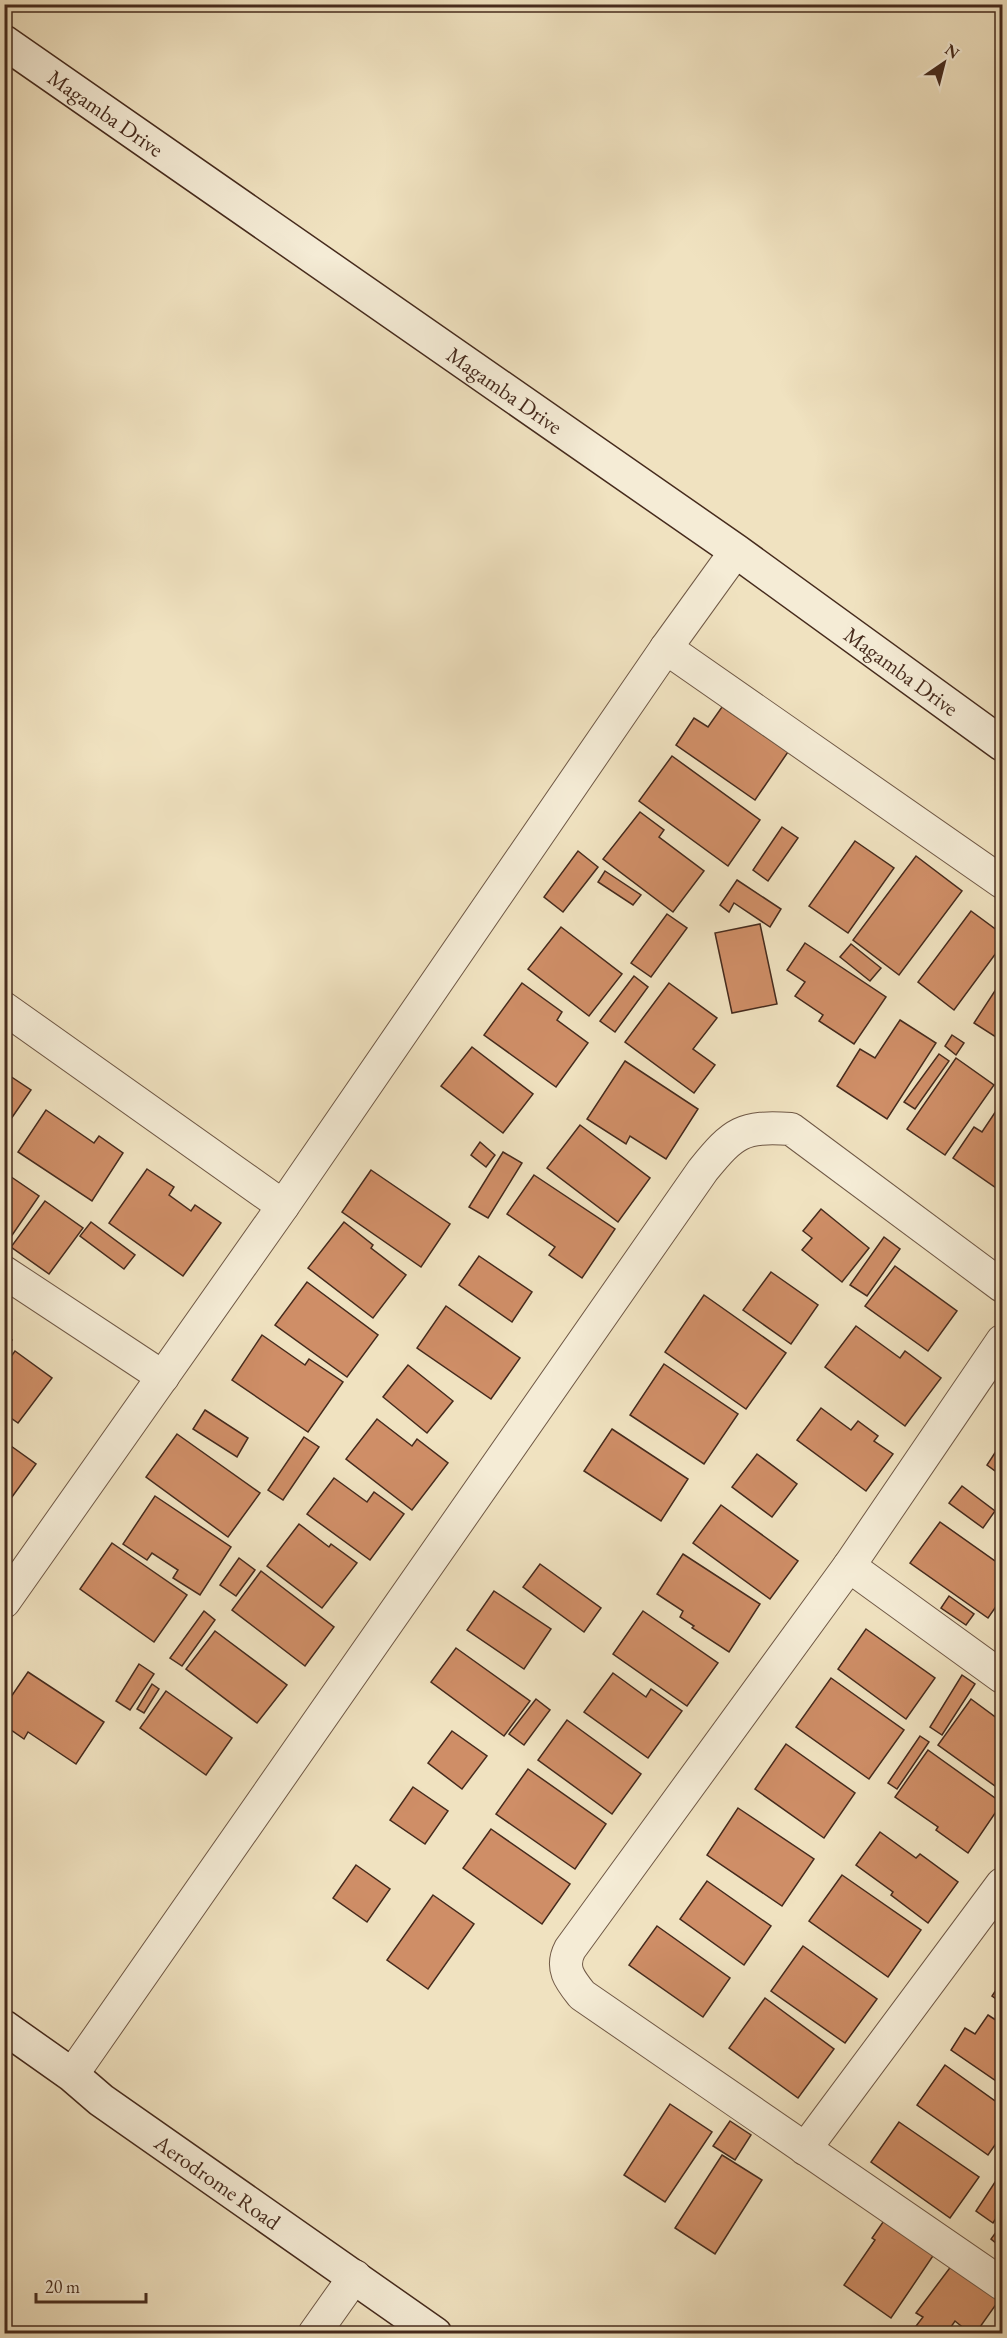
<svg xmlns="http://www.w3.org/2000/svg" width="1007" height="2338" font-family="'EB Garamond',serif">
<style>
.building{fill:#cf8e67;stroke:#462b1d;stroke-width:1.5}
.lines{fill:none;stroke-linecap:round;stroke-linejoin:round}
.street-casing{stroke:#705946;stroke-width:34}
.secondary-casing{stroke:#462b1d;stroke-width:36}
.street{stroke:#f5ecd6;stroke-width:32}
.secondary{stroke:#f5ecd6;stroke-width:33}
.labels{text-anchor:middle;stroke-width:4.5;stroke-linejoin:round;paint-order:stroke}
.street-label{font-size:22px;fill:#462b1d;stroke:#f5ecd6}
</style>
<rect width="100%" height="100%" fill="#f0e2c0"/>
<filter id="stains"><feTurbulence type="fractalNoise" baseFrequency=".00333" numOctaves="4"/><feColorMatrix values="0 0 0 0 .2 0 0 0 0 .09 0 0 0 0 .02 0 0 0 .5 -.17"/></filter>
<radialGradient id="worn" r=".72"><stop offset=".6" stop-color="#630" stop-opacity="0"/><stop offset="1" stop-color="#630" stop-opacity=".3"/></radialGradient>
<!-- building -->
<g class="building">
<polygon points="722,707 788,752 755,800 676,745 694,718 708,727"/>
<polygon points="672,756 760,820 728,866 639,801"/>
<polygon points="640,812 664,830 659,837 704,871 673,912 603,859"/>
<polygon points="782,827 798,838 768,881 753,870"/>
<polygon points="855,841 894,868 848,933 809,906"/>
<polygon points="578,851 598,867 563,912 544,897"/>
<polygon points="916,856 962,891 899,975 853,940"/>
<polygon points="605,871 641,895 633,905 598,882"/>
<polygon points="737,880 781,909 770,927 734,903 729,912 720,905"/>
<polygon points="971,911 1002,934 1002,945 954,1010 918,982"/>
<polygon points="667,914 687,928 651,977 631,963"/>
<polygon points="760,924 777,1004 732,1013 715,933"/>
<polygon points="561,927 622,974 589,1016 528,969"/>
<polygon points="805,943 886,997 854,1044 819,1021 823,1015 795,996 805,982 787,970"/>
<polygon points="851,944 881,968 870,981 840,957"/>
<polygon points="634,976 648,987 615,1032 600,1021"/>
<polygon points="1002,980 1002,1041 974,1023"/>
<polygon points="522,983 562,1012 557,1020 588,1043 556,1087 484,1035"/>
<polygon points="669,983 717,1018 693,1049 715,1065 694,1093 625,1042"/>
<polygon points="900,1020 936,1043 887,1119 837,1086 860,1049 875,1058"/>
<polygon points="952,1035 964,1043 956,1055 945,1046"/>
<polygon points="472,1047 533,1094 503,1133 441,1086"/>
<polygon points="939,1054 949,1061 915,1109 904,1102"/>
<polygon points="956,1058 994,1085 945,1155 907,1129"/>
<polygon points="625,1061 698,1109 666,1159 630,1136 626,1144 587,1119"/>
<polygon points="4,1072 31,1090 4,1129"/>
<polygon points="1002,1102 1002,1192 953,1158 974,1127 982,1132"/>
<polygon points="46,1110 94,1143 99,1136 123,1153 92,1201 18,1152"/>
<polygon points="580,1125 650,1178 618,1222 547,1168"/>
<polygon points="480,1142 495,1155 486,1167 471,1155"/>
<polygon points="503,1152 522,1163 488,1218 469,1207"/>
<polygon points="147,1169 174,1187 169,1195 191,1211 195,1205 221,1223 183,1276 109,1223"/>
<polygon points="371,1170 450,1224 421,1267 342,1212"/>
<polygon points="4,1172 39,1196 6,1244 4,1243"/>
<polygon points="534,1175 615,1229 582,1278 549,1255 555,1247 507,1214"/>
<polygon points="45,1201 83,1228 49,1274 11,1247"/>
<polygon points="821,1209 869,1248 842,1282 802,1250 812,1238 803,1231"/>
<polygon points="91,1222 135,1255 124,1269 80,1236"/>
<polygon points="344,1222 373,1245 371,1248 406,1275 373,1318 308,1268"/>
<polygon points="884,1237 900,1249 867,1296 850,1285"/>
<polygon points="479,1256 532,1292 512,1322 459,1285"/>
<polygon points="895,1266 957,1311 928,1351 865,1306"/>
<polygon points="771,1272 818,1305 791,1344 743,1310"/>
<polygon points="307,1282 378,1335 347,1377 275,1325"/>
<polygon points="704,1295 786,1353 746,1409 665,1352"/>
<polygon points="446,1306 520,1358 491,1399 417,1348"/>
<polygon points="856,1326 900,1358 905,1351 941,1378 905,1426 825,1367"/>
<polygon points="4,1335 12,1340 4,1351"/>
<polygon points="262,1335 305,1365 309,1359 343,1382 308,1432 232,1380"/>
<polygon points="15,1351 52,1378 18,1423 4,1413 4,1366"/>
<polygon points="664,1364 738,1414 704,1464 630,1415"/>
<polygon points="408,1365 453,1401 427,1433 383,1397"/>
<polygon points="821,1408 851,1430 858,1421 878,1436 874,1441 893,1454 866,1491 797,1440"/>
<polygon points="205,1410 248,1438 237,1457 193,1429"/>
<polygon points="377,1419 412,1446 417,1439 448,1463 412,1510 346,1459"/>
<polygon points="612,1429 688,1479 661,1521 584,1471"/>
<polygon points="177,1434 260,1493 228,1537 146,1477"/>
<polygon points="304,1437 319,1447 283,1500 268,1490"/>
<polygon points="4,1441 36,1464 4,1508"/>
<polygon points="1002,1442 1002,1476 987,1465"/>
<polygon points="757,1454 797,1484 772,1517 732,1487"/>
<polygon points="334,1478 367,1502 374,1492 404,1514 370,1560 307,1514"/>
<polygon points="962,1486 995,1511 983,1528 949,1503"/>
<polygon points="155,1496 231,1547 200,1595 173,1578 178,1570 152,1553 147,1560 123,1544"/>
<polygon points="721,1505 798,1561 770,1599 693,1543"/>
<polygon points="940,1522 1002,1566 1002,1598 988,1618 910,1563"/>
<polygon points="299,1524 329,1547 331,1544 357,1563 322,1608 267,1566"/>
<polygon points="112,1543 187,1595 154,1642 80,1589"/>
<polygon points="683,1554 760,1604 729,1652 692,1628 694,1626 680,1617 683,1611 657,1594"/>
<polygon points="239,1558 255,1570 236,1596 220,1585"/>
<polygon points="540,1564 601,1608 584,1632 523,1587"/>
<polygon points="261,1571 334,1627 305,1666 232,1610"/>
<polygon points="494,1591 551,1629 524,1669 467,1630"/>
<polygon points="949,1596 974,1614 966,1625 941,1608"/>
<polygon points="204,1611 215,1620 182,1666 170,1658"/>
<polygon points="643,1611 718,1663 687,1706 613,1654"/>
<polygon points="866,1629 935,1678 906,1719 838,1669"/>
<polygon points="215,1631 287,1685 257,1723 186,1669"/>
<polygon points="456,1648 530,1701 504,1736 431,1682"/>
<polygon points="139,1664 154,1674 130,1710 116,1701"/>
<polygon points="28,1672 104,1722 76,1764 28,1732 24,1739 4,1725 4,1707"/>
<polygon points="613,1673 646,1697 651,1689 682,1711 648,1758 584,1712"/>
<polygon points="962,1675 975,1684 942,1735 930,1727"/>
<polygon points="831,1678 904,1730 869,1779 796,1727"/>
<polygon points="152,1684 159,1689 144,1713 137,1709"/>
<polygon points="166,1691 232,1738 206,1775 140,1728"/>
<polygon points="536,1699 550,1710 524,1745 509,1734"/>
<polygon points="971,1699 1002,1722 1002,1791 938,1745"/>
<polygon points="567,1720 641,1774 612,1814 538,1760"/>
<polygon points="452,1731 487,1756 462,1789 428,1763"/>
<polygon points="920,1736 929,1742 897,1789 888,1783"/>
<polygon points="786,1744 855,1793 824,1838 755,1789"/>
<polygon points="928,1750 1002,1803 968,1853 936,1830 938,1827 895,1797"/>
<polygon points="528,1769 606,1824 575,1869 496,1814"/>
<polygon points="413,1787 448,1811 425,1844 390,1820"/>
<polygon points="738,1808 814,1859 782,1906 707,1855"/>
<polygon points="491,1829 570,1884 542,1924 463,1868"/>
<polygon points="880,1832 916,1858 920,1854 958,1882 928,1923 891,1895 893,1892 856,1865"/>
<polygon points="356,1865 390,1889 367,1922 333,1898"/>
<polygon points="842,1875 921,1930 888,1977 809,1921"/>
<polygon points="707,1881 771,1926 744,1965 680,1919"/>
<polygon points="433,1895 474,1924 428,1989 387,1960"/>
<polygon points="657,1926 730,1978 703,2017 629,1965"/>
<polygon points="803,1946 877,1999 845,2043 771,1991"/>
<polygon points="1002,1981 1002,2003 992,1996"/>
<polygon points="765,1998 834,2049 798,2098 729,2048"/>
<polygon points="988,2015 1002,2024 1002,2085 951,2050 965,2028 975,2034"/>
<polygon points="945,2065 1002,2106 1002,2135 988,2155 917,2105"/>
<polygon points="670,2104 712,2132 665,2202 624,2175"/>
<polygon points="730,2121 751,2135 735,2160 713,2146"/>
<polygon points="899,2122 979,2177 950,2218 871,2162"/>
<polygon points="722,2155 762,2180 715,2254 675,2228"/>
<polygon points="997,2179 1002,2183 1002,2209 993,2223 976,2211"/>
<polygon points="892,2209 939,2247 891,2318 844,2285 875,2240 872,2238"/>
<polygon points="1002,2224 1002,2248 991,2239"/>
<polygon points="955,2261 1002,2296 975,2334 971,2334 955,2321 946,2334 910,2334 923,2317 916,2313"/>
</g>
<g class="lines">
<!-- street casing -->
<g class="street-casing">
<g id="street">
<polyline points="666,648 1002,882"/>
<polyline points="4,1008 283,1206"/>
<polyline points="4,1272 163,1377"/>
<path d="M1002,1341L849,1566L570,1949C560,1968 570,1980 582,1995L1002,2284"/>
<polyline points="849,1566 1002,1677"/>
<polyline points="4,1602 283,1206 666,648 736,551"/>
<path d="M72,2075L703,1170C734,1132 742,1126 791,1129L1002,1286"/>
<polyline points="805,2149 1002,1884"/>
<polyline points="314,2334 355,2276"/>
</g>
</g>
<!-- secondary casing -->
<g class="secondary-casing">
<g id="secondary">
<path id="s1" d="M4,42L736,551L1002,744"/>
<path id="s2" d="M4,2027L72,2075L101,2100L435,2334"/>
</g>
</g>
<!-- street -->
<use href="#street" class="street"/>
<!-- secondary -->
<use href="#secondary" class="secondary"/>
</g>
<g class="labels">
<!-- street labels -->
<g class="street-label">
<text dy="8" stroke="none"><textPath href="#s1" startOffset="124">Magamba Drive</textPath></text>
<text dy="8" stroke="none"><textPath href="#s1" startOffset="610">Magamba Drive</textPath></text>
<text dy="8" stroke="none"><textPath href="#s1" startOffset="1096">Magamba Drive</textPath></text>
<text dy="8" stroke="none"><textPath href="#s2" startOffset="264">Aerodrome Road</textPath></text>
</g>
</g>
<!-- margin -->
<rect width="1007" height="2338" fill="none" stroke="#f0e2c0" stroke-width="24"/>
<rect x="6" y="6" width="995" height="2326" fill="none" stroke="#462b1d" stroke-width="3"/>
<rect x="12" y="12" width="983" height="2314" fill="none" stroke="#462b1d" stroke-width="1.5"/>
<!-- north arrow -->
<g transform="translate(944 63) rotate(35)" stroke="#f5ecd6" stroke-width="4.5" paint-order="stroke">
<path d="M0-4.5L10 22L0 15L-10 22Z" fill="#462b1d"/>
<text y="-9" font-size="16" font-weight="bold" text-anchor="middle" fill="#462b1d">N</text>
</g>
<!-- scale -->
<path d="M36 2293v9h110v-9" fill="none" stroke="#462b1d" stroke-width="3"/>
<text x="45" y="2293" font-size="18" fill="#462b1d" stroke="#f5ecd6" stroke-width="4.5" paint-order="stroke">20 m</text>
<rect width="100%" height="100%" filter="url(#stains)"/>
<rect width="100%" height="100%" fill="url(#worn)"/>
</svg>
